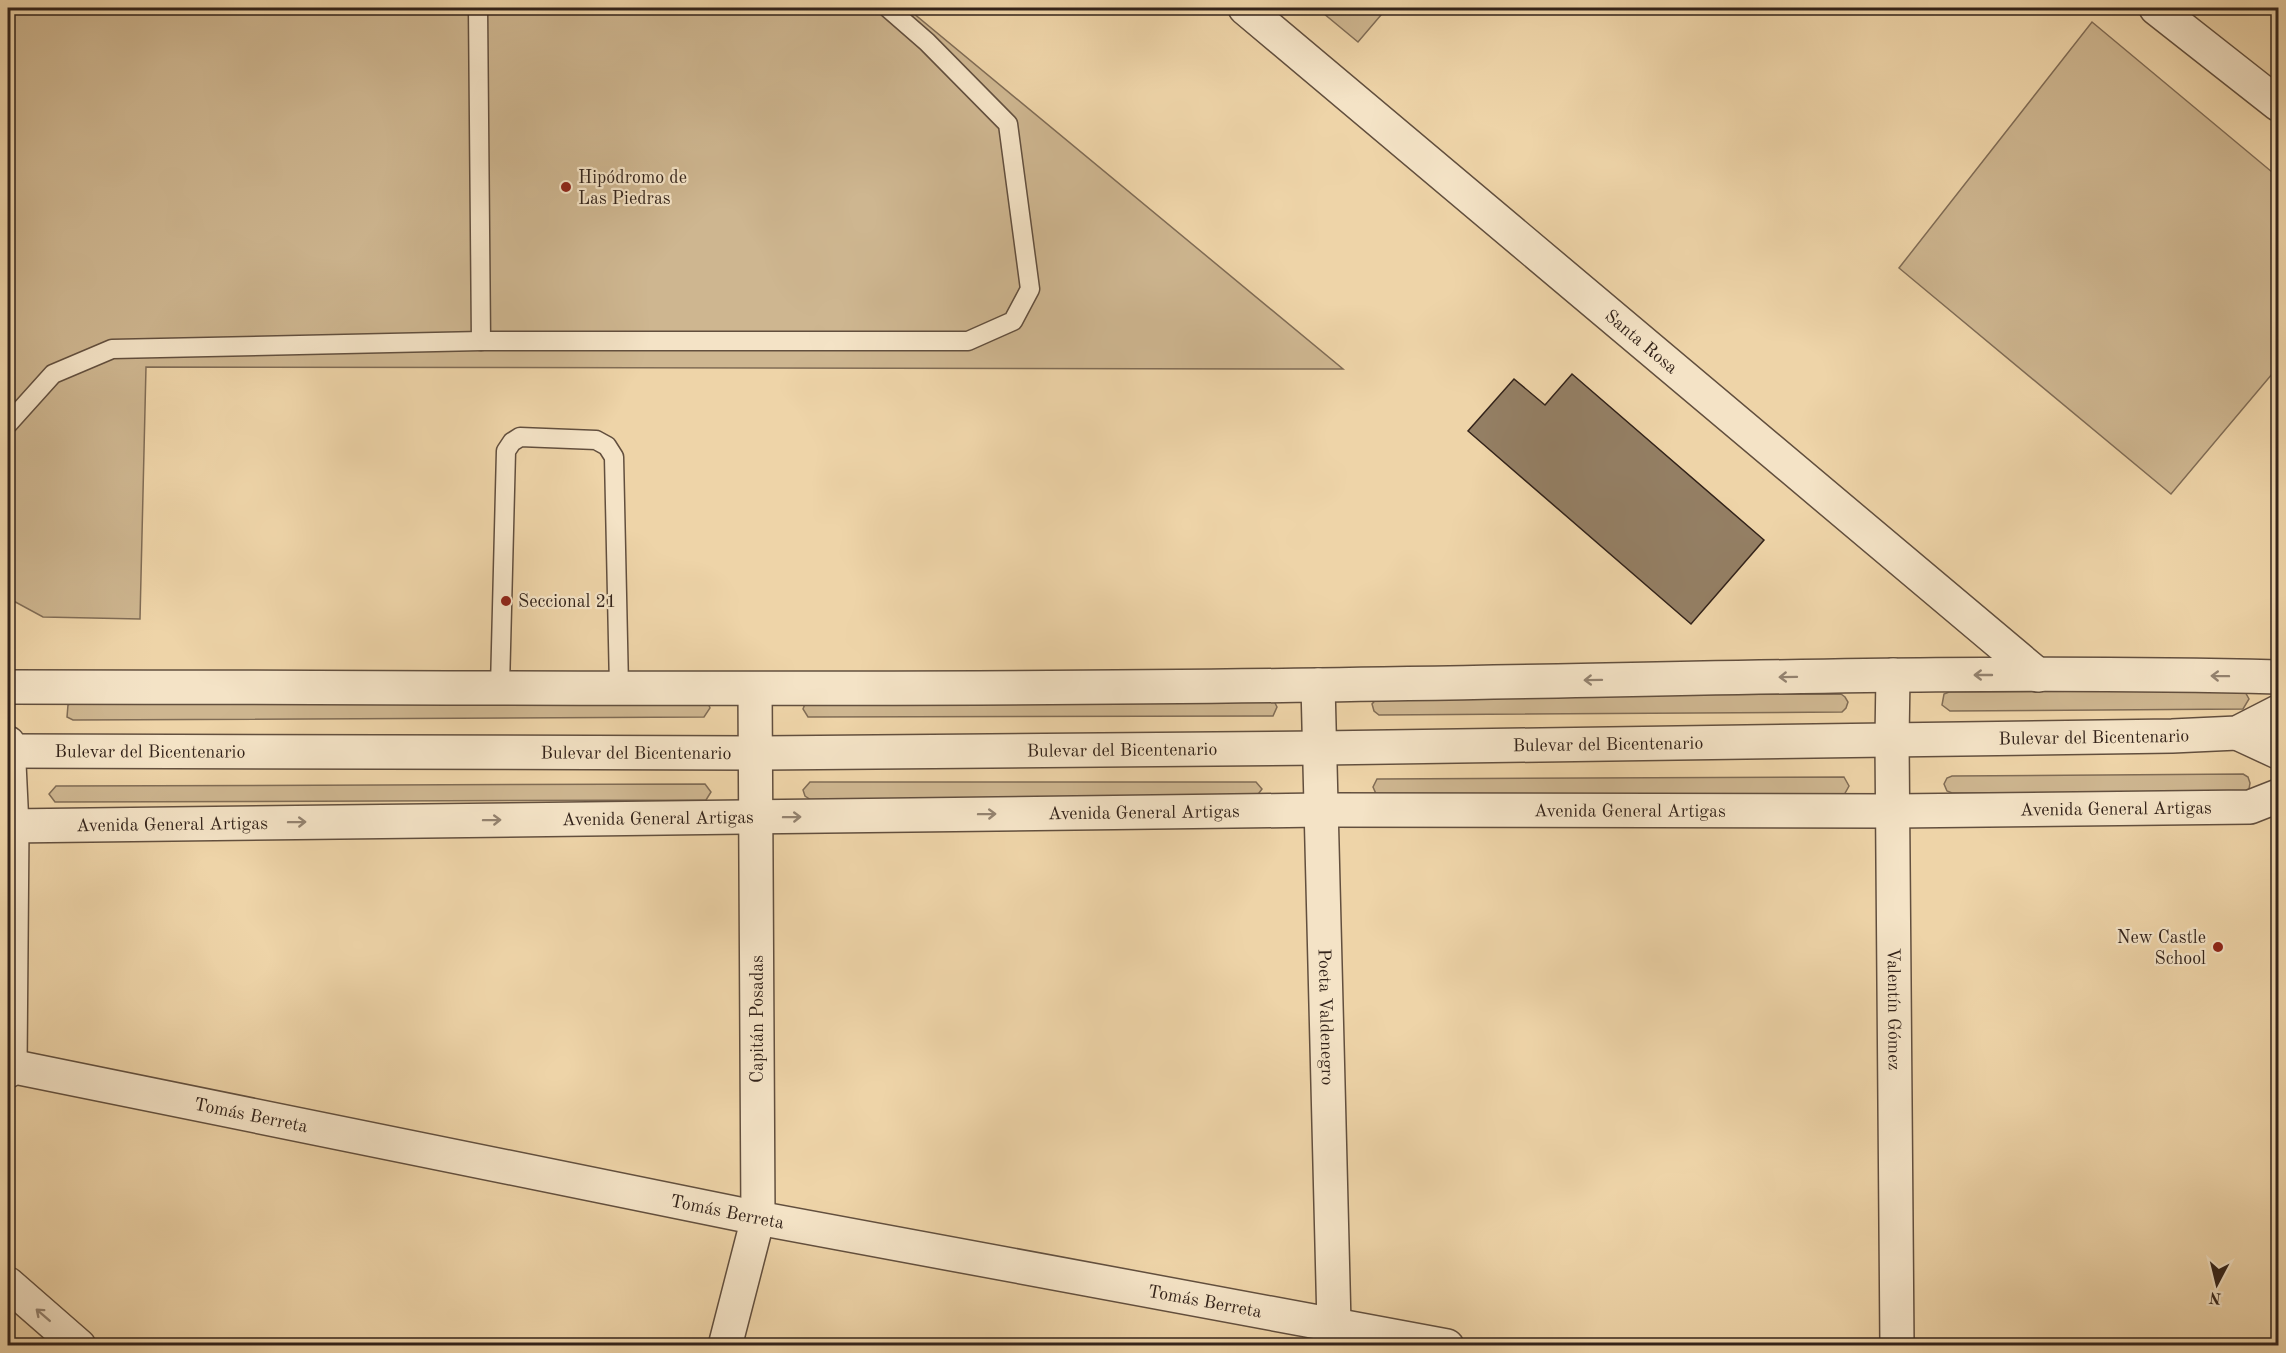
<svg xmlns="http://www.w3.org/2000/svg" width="2286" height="1353" font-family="'Old Standard TT',serif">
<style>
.green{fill:#ceb690;stroke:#806c55;stroke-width:1.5}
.building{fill:#947f64;stroke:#33231a;stroke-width:1.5}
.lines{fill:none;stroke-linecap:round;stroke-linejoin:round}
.service-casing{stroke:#624f3e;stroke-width:21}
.minor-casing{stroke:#624f3e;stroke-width:36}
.tertiary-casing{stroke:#624f3e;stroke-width:36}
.service{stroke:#f4e3c6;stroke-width:18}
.minor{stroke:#f4e3c6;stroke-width:33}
.tertiary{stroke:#f4e3c6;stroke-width:33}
.oneway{stroke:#948370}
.poi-dot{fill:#8f2418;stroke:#f4e3c6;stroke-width:2}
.labels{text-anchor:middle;stroke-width:4.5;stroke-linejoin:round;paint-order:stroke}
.poi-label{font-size:18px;fill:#33231a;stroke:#f4e3c6;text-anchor:start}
.street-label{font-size:18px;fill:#33231a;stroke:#f4e3c6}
</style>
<rect width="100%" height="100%" fill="#eed4a8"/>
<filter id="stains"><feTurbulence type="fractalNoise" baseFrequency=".00333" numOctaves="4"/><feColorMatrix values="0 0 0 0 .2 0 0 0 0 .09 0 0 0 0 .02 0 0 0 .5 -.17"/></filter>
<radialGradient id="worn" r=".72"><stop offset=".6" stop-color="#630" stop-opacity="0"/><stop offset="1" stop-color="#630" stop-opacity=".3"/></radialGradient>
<!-- green -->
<g class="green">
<polygon points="8,8 907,8 1343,369 146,367 140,619 43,617 8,598"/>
<polygon points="1317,8 1387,8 1358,42"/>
<polygon points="2092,22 2278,177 2278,367 2171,494 1899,268"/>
<polygon points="2244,690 2249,699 2243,709 1950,711 1942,705 1944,694 1949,692"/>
<polygon points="1841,694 1845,697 1848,702 1846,708 1842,712 1379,715 1374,711 1372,704 1379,696"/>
<polygon points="1273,699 1277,707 1273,716 808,717 803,709 805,704"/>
<polygon points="73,702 708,703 710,708 704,717 73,720 67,717 68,705"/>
<polygon points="2243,774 2248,777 2250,783 2249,789 2243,792 1952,793 1947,791 1944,784 1947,778 1952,776"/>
<polygon points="1844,777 1849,786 1844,795 1377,796 1373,787 1377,779"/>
<polygon points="810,782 1256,782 1262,789 1256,797 811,800 805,796 803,790"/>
<polygon points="705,784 711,792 706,800 55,802 49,794 56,786"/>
</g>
<!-- building -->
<polygon class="building" points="1572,374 1764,540 1691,624 1468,431 1514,379 1545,405"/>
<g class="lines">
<!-- service casing -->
<g class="service-casing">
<g id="service">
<polyline points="478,8 481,341"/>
<polyline points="8,424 53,374 112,349 481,341 968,341 1013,321 1030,289 1008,124 927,42 888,8"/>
<polyline points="500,687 506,451 512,442 520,437 596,440 607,446 614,457 619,687"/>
</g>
</g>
<!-- minor casing -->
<g class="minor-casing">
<g id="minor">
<path id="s1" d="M1245,8L2038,675"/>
<path id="s2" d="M1893,675L1892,740L1897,1346"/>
<path id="s3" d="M1318,685L1334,1324L1329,1344"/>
<path d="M8,687C445,687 883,691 1320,685C1639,681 1959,669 2278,677"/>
<polyline points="8,743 12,826 10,1066 8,1071"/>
<path id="s4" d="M8,826L1322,810L1894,811L2250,807L2278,796"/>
<path id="s5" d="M10,1066L758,1218L1447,1346"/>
<polyline points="8,1284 79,1346"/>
<polyline points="725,1346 758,1218 755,689"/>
</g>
</g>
<!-- tertiary casing -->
<g class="tertiary-casing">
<g id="tertiary">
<polyline points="2156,8 2278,104"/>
<polyline points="2237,733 2278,752"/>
<path id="s6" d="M8,751L756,753L1320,748L2172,736L2237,733L2278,712"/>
</g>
</g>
<!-- service -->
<use href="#service" class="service"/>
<!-- minor -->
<use href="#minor" class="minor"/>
<!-- tertiary -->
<use href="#tertiary" class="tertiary"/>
</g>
<!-- one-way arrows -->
<defs><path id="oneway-shaft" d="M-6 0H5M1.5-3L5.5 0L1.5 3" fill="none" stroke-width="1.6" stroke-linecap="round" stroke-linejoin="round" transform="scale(1.5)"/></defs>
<g class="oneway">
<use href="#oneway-shaft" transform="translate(1983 675) rotate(-180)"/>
<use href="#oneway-shaft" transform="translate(2220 676) rotate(-179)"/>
<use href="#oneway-shaft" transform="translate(1788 677) rotate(179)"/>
<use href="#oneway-shaft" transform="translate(1593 680) rotate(179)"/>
<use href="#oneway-shaft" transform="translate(987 814) rotate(-1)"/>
<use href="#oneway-shaft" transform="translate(792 817) rotate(-1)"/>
<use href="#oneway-shaft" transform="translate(492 820) rotate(-1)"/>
<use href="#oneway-shaft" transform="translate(297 822) rotate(-1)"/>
<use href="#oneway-shaft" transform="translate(43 1315) rotate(-139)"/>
</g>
<!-- markers -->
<g class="poi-dot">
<circle cx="566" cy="187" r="6"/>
<circle cx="506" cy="601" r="6"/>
<circle cx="2218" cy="947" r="6"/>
</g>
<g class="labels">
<!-- poi labels -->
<g class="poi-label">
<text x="578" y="183">Hipódromo de<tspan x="578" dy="21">Las Piedras</tspan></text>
<text x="518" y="607">Seccional 21</text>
<text x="2206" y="943" text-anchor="end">New Castle<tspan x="2206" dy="21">School</tspan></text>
</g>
<!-- street labels -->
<g class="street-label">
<text dy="6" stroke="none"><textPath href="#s1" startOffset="518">Santa Rosa</textPath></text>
<text dy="6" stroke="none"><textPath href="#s6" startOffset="2086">Bulevar del Bicentenario</textPath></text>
<text dy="6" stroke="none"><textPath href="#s6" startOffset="1600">Bulevar del Bicentenario</textPath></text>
<text dy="6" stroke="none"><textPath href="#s6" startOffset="1114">Bulevar del Bicentenario</textPath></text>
<text dy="6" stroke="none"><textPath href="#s6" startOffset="142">Bulevar del Bicentenario</textPath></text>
<text dy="6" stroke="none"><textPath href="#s6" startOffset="628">Bulevar del Bicentenario</textPath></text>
<text dy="6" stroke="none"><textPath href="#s4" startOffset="2108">Avenida General Artigas</textPath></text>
<text dy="6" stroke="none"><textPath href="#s4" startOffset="1622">Avenida General Artigas</textPath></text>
<text dy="6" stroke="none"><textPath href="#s4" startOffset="1136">Avenida General Artigas</textPath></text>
<text dy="6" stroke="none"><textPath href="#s4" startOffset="650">Avenida General Artigas</textPath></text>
<text dy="6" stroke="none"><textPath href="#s4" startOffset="164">Avenida General Artigas</textPath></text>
<text dy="6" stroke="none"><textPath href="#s2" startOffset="334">Valentín Gómez</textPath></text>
<text dy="6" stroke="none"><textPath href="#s3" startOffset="332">Poeta Valdenegro</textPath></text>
<text transform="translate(757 1019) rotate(-90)" y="6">Capitán Posadas</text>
<text dy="6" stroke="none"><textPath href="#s5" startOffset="246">Tomás Berreta</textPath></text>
<text dy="6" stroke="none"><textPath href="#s5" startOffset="732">Tomás Berreta</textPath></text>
<text dy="6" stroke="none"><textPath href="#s5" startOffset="1218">Tomás Berreta</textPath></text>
</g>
</g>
<!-- margin -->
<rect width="2286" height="1353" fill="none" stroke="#eed4a8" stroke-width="30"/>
<rect x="9" y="9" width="2268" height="1335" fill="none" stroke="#33231a" stroke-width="3"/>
<rect x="15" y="15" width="2256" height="1323" fill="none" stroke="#33231a" stroke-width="1.5"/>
<!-- north arrow -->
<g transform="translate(2217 1284) rotate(187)" stroke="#f4e3c6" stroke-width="4.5" paint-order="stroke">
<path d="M0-4.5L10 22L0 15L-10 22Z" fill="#33231a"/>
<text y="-9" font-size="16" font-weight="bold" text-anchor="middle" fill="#33231a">N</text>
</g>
<rect width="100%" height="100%" filter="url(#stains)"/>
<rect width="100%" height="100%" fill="url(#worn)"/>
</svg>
